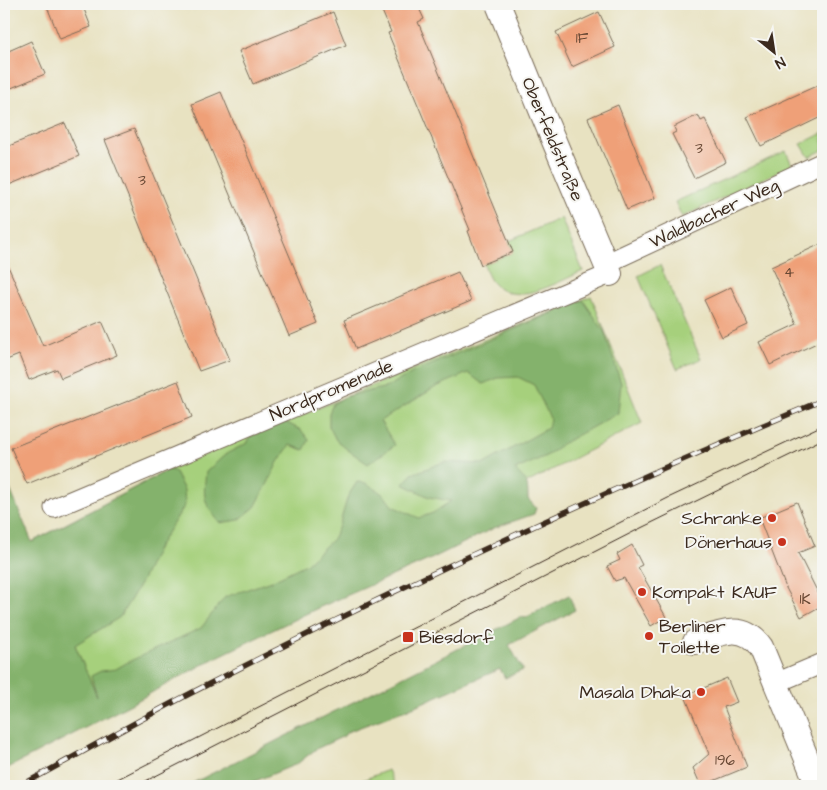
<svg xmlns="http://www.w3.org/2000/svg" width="827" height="790" font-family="'Architects Daughter',sans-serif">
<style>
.green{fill:#a6d07c;stroke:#707d4d}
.forest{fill:#84b26c;stroke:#606e45}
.building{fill:#efa078}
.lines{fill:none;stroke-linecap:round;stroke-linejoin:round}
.minor-casing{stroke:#786a57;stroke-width:21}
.tertiary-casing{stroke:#786a57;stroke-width:26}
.minor{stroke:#fff;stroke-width:19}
.tertiary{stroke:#fff;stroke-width:24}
.tram{stroke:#3b2a1e;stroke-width:1}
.rail-casing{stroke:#3b2a1e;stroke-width:5.5}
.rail{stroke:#f6f6f2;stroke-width:4;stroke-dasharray:11;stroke-linecap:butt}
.poi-dot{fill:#c8321e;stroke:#f6f6f2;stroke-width:2}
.labels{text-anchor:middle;stroke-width:4;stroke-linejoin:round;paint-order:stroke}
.number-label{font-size:15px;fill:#684834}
.street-label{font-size:18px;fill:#3b2a1e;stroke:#f6f6f2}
.poi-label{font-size:18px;fill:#3b2a1e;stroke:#f6f6f2;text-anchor:end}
</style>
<rect width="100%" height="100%" fill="#f6f6f2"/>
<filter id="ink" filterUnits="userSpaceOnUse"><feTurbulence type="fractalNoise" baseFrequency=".02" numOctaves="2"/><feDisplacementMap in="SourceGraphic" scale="10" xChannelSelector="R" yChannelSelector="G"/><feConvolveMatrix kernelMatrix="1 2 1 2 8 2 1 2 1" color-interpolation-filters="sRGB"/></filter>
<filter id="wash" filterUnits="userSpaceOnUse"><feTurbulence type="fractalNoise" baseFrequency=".0096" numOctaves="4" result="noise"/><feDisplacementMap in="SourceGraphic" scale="20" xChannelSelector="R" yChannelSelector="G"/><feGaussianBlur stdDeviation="1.12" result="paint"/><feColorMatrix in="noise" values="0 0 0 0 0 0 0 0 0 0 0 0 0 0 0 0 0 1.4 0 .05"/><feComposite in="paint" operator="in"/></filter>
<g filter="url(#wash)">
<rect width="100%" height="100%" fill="#e8e2c1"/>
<!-- green -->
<g class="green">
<polygon points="823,133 823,150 809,157 801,144"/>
<polygon points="786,151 792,165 682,217 675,202"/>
<path d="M561,218L583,271C558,282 514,309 492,282C488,277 486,270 484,264L513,252L509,241Z"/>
<polygon points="660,265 701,359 677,369 638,276"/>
<polygon points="591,296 642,423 100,705 32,542 168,470"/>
<polygon points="388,770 394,784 393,786 348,786"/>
</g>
<!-- forest -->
<g class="forest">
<path d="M583,300L604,331L621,383L618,413L562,444L548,455L515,470C527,481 528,482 528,499L536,508L534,514L494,528L431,559L318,608L209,661L131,704L4,770V475L32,542L168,470L174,471L184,490L185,505L158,547L140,584L120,617L75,645L97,697L91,676L101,671L116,669L128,662L201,628L225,597L271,581L306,564L333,539L339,526L348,496L357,482L366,483L384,495L392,506L419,518L433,513L451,501L429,497L403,484L412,474L444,462L484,464L548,428L550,418L534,385L518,377L498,378L483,384L468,373L436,387L380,421L395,445L368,464L348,450L336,440L329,426V413L333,404L344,397L387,387L414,372Z"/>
<path d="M285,422L301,430L309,440L304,450L290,445L278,462L268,483L255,507L239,520L220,523C203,502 203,498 206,472L226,454L247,443L251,436Z"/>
<polygon points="569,595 575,610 509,645 523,670 505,678 500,669 408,709 347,732 344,736 316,749 297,764 243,786 187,786 521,617 525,618"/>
</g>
<g id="blocks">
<!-- building -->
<g class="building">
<polygon points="46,4 82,4 91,27 60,39"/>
<polygon points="379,4 417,4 424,19 418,22 513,252 481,265 468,231 470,230 388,33 391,32"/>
<polygon points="333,12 346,45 253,84 239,51"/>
<polygon points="599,12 615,47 572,67 556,32"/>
<polygon points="31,41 45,74 4,91 4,53"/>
<polygon points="823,83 823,116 761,146 747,117"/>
<polygon points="221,92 318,324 289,336 192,104"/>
<polygon points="618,105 655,198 627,210 588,118"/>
<polygon points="698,115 701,121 705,119 726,162 694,178 672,134 676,132 674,127"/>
<polygon points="65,123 79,156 4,187 4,148"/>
<polygon points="134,129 230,360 199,371 105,140"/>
<polygon points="823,243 823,340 770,365 759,342 797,324 771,267"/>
<polygon points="4,257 43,346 102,321 117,355 61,378 57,369 29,380 19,355 4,361"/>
<polygon points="458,272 471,301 356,349 344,320"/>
<polygon points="731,287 748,325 722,337 704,300"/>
<polygon points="178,381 192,417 27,484 11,448"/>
<polygon points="797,502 815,546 798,553 823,603 823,605 801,617 786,588 759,518"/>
<polygon points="632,545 642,565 638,567 666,617 651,626 624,578 615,581 607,566 620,560 617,554"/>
<polygon points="727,678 737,702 724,707 747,767 701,786 693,768 709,754 685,696"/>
</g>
</g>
</g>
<g filter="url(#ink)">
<use href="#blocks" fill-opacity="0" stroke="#786a57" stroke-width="1"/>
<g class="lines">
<!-- minor casing -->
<g class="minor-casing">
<g id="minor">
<polyline points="605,264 823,162"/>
<polyline points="54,508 610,274"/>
<polyline points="776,683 823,663"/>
</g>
</g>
<!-- tertiary casing -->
<g class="tertiary-casing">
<g id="tertiary">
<polyline points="498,4 546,122 610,274"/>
<path d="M695,642C719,634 742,621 761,647L818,786"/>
</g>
</g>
<!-- minor -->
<use href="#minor" class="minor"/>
<!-- tertiary -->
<use href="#tertiary" class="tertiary"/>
<!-- tram -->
<g class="tram">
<polyline points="104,786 670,497 823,425"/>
<polyline points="136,786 641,528 823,439"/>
</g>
<!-- rail casing -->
<g class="rail-casing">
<path id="rail" d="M20,786C82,753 143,717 205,686C407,582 614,487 823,400"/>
</g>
<!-- rail -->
<use href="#rail" class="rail"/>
</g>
</g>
<!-- markers -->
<g class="poi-dot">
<circle cx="772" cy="518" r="5"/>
<circle cx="782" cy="542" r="5"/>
<circle cx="642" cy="592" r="5"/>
<circle cx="649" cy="636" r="5"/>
<rect x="402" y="631" width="12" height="12" rx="2.5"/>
<circle cx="701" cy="692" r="5"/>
</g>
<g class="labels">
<!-- number labels -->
<g class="number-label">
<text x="582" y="43">1F</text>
<text x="699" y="153">3</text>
<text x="142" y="185">3</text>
<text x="789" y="277">4</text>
<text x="805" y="604">1K</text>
<text x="725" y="765">196</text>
</g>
<!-- street labels -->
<g class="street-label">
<text transform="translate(553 139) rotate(67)" y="6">Oberfeldstraße</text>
<text transform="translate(714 213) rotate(-25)" y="6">Waldbacher Weg</text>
<text transform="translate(331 390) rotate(-23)" y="6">Nordpromenade</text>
</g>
<!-- poi labels -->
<g class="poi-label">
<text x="762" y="524">Schranke</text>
<text x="772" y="548">Dönerhaus</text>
<text x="652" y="598" text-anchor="start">Kompakt KAUF</text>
<text x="659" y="632" text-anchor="start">Berliner<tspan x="659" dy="21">Toilette</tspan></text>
<text x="419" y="643" text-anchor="start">Biesdorf</text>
<text x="691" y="698">Masala Dhaka</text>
</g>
</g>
<!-- margin -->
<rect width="827" height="790" fill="none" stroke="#f6f6f2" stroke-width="20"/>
<!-- north arrow -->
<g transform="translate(774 52) rotate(150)" stroke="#f6f6f2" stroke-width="4" paint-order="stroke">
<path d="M0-4L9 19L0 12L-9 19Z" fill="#3b2a1e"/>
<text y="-8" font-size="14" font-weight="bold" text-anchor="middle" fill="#3b2a1e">N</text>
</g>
</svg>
